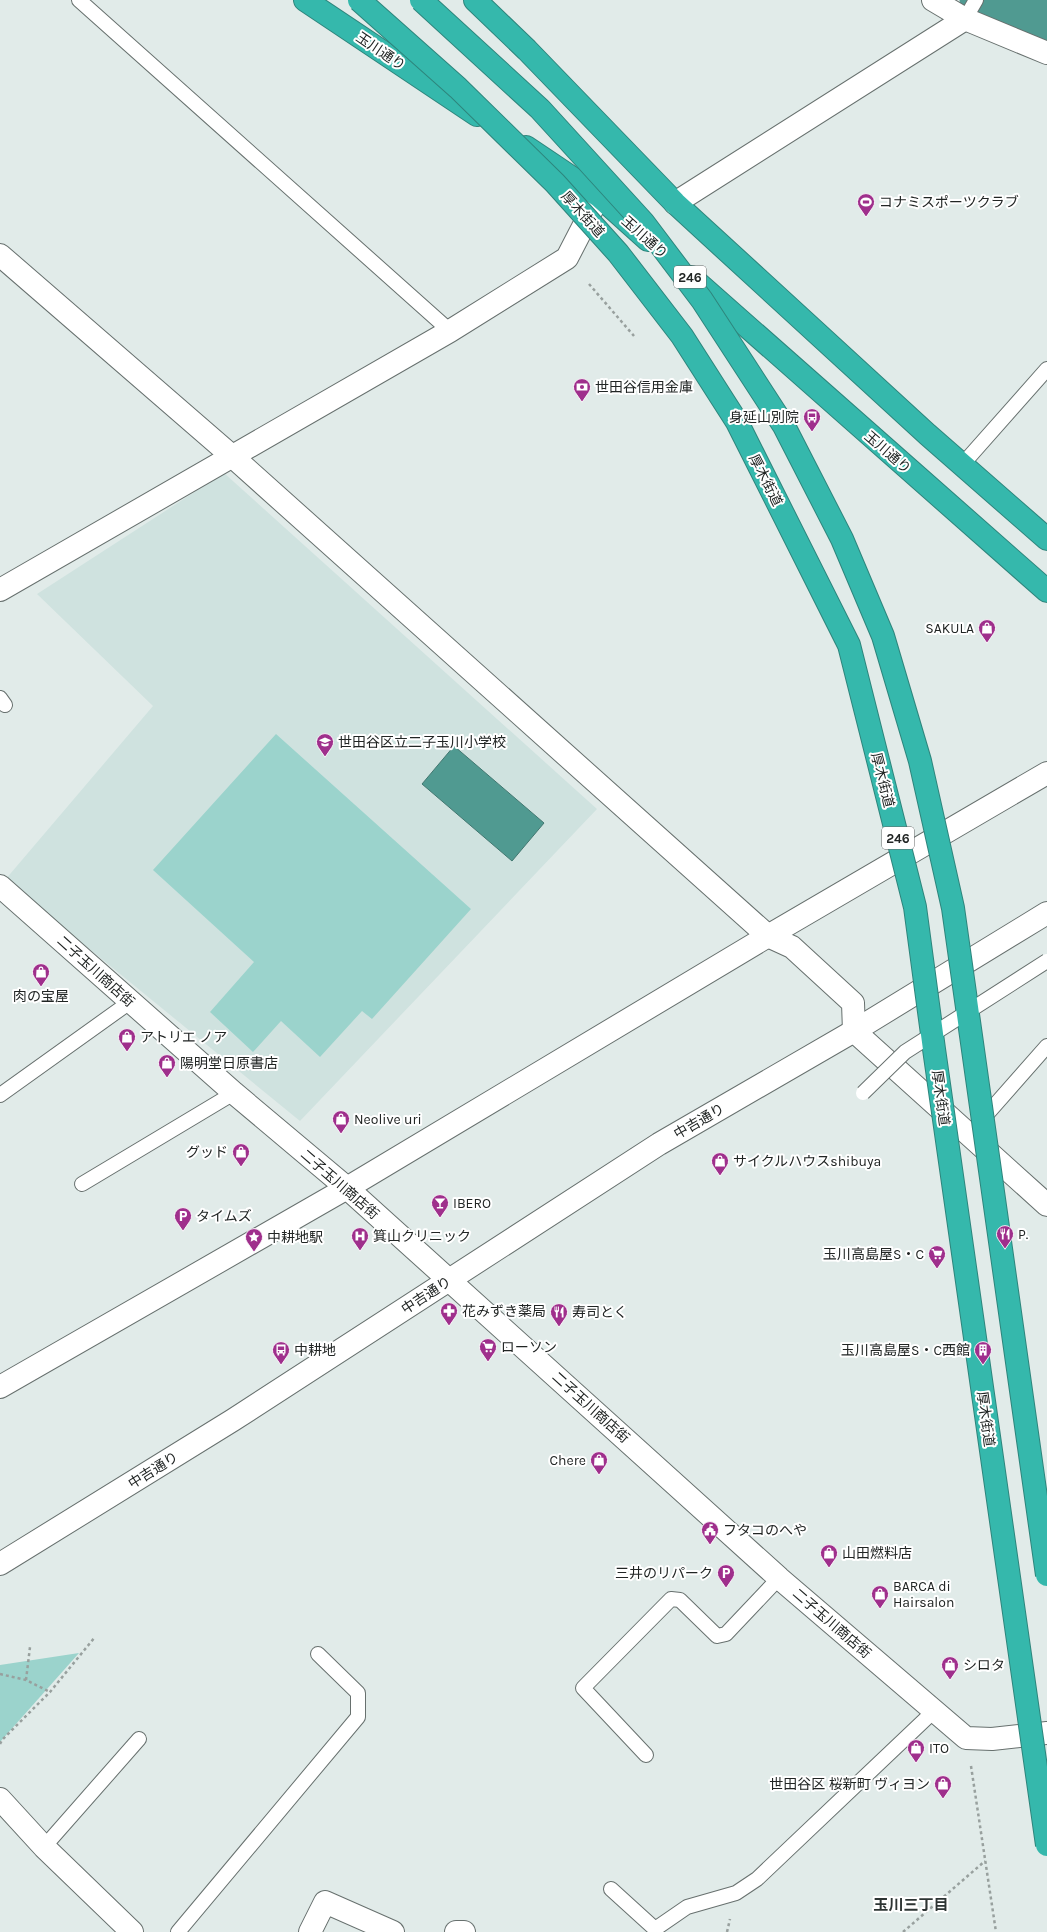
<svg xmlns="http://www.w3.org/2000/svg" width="1047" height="1932" font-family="Karla,'Noto Sans JP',sans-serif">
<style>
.built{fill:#cfe2df}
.green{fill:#9bd3cc}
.water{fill:#509a91;stroke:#427770}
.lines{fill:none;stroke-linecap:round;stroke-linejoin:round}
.river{stroke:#509a91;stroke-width:57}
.lane-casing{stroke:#67706e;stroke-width:16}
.street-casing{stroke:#67706e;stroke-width:24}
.secondary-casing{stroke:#67706e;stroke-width:24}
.highway-casing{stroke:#2e857c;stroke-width:24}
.path{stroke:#98a09e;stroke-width:2.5;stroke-dasharray:3 3;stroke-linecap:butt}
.lane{stroke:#fff;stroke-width:14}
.street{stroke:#fff;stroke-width:22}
.secondary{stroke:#fff;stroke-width:22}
.highway{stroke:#35b8ac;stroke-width:22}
.lane-bridge-casing{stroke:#67706e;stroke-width:16;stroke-linecap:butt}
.highway-bridge-casing{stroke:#2e857c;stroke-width:24;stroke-linecap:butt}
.lane-bridge{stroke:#fff;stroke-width:14}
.highway-bridge{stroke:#35b8ac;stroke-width:22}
.labels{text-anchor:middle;stroke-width:4;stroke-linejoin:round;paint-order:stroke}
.shield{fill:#fff;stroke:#646666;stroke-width:1}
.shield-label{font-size:13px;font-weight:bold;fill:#212524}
.street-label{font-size:14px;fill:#212524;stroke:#fff}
.poi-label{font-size:14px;fill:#212524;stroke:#fff;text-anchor:start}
.neighbourhood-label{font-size:15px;font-weight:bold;fill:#2d3433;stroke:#fff}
</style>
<rect width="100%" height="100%" fill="#e1ebe9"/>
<!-- built -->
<polygon class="built" points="224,473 597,809 300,1121 5,880 153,706 37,594"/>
<!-- green -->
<g class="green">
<polygon points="276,734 471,909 372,1019 362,1011 320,1057 281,1021 253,1052 210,1012 254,962 153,870"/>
<polygon points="79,1653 0,1742 0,1665"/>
</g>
<!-- water -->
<polygon class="water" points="454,746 544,823 512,861 422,784"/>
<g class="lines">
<!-- river -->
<polyline class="river" points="988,0 1047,25"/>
<!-- lane casing -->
<g class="lane-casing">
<g id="lane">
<polyline points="79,0 450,331"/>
<polyline points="965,19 976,0"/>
<polyline points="962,465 1047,369"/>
<polyline points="0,698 5,705"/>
<polyline points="0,1095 130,1002"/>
<polyline points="980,1122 1047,1046"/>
<polyline points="82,1184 234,1093"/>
<polyline points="646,1755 583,1688 671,1599 680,1600 717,1636 726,1634 779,1578"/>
<polyline points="44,1847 139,1739"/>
<polyline points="611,1889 655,1929 687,1907 736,1893 757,1879 934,1711"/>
<polyline points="178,1932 358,1717 358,1693 318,1654"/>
</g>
</g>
<!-- street casing -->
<g class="street-casing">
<g id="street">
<polyline points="933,0 965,19 1047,53"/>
<polyline points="675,203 965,19"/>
<polyline points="0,255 233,457 768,936 792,947 853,1003 854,1031 1047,1205"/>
<polyline points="0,590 450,331 567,258 599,196"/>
<polyline points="0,886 234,1093 347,1188 779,1578 966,1738 992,1739 1047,1733"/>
<polyline points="0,1387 347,1188 768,936 1047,773"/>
<polyline points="0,1799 44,1847 132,1932"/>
<polyline points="310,1932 325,1902 393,1932"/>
<polyline points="456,1932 464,1932"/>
</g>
</g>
<!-- secondary casing -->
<g class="secondary-casing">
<polyline id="secondary" points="0,1564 233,1420 659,1144 854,1031 1047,913"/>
</g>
<!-- highway casing -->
<g class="highway-casing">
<g id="highway">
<polyline points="305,0 477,115"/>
<polyline points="475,0 527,50 675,203 927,434 1047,539"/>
<polyline points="526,147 599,196 648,240"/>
<polyline points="691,277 1047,591"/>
</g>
</g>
<!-- path -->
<g class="path">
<polyline points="589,284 634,336"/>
<polyline points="0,1674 26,1680 50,1692"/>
<polyline points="26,1680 30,1647"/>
<polyline points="0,1744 2,1740 50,1692 95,1637"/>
<polyline points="971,1766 996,1932"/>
<polyline points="727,1932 730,1919"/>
<polyline points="903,1932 985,1861"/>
</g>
<!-- lane -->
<use href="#lane" class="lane"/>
<!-- street -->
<use href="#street" class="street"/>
<!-- secondary -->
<use href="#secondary" class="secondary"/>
<!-- highway -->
<use href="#highway" class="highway"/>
<!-- lane-bridge casing -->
<g class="lane-bridge-casing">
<polyline id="lane-bridge" points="863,1093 905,1052 1047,961"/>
</g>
<!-- highway-bridge casing -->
<g class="highway-bridge-casing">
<g id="highway-bridge">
<polyline points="359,0 458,88 555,183 618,253 682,336 737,422 849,645 915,907 934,1049 1047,1845"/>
<polyline points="421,0 540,109 643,222 702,300 784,426 842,539 883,636 920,761 953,908 1047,1575"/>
</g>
</g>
<!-- lane-bridge -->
<use href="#lane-bridge" class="lane-bridge"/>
<!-- highway-bridge -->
<use href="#highway-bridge" class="highway-bridge"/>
</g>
<!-- icons -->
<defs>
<g id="stadium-pin" transform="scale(0.9)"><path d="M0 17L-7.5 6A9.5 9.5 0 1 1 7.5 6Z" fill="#9f2f8c" stroke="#fff"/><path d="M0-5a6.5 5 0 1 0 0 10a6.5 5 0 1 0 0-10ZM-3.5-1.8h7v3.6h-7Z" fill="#fff"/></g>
<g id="bank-pin" transform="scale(0.9)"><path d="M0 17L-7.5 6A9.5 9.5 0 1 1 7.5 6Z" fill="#9f2f8c" stroke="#fff"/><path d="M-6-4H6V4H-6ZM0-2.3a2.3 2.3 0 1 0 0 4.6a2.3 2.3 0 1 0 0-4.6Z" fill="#fff"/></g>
<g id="bus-pin" transform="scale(0.9)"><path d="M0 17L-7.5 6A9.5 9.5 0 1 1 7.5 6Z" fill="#9f2f8c" stroke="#fff"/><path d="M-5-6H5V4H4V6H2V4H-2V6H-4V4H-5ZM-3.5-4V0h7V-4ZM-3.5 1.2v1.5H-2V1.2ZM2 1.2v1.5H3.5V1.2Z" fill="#fff"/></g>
<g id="shop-pin" transform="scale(0.9)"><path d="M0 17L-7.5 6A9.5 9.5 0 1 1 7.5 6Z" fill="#9f2f8c" stroke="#fff"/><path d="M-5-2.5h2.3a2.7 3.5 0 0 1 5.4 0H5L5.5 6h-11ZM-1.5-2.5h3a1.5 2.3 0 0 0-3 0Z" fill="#fff"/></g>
<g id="school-pin" transform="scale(0.9)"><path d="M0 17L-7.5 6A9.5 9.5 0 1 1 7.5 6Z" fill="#9f2f8c" stroke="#fff"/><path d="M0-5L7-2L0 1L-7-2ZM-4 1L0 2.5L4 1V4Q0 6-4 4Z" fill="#fff"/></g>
<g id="bar-pin" transform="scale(0.9)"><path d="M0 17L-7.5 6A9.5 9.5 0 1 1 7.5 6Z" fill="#9f2f8c" stroke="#fff"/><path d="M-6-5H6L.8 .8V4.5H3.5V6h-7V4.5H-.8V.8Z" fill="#fff"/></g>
<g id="parking-pin" transform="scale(0.9)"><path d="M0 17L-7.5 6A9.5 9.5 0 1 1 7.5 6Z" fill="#9f2f8c" stroke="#fff"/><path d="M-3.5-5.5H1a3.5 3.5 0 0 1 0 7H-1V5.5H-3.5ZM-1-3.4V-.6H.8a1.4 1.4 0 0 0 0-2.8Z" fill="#fff"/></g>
<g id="restaurant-pin" transform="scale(0.9)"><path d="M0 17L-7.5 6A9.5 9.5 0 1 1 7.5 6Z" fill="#9f2f8c" stroke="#fff"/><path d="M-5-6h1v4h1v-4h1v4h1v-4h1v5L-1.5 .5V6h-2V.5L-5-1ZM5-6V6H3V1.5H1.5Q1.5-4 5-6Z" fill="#fff"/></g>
<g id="hospital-pin" transform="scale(0.9)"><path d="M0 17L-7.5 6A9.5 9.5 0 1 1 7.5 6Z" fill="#9f2f8c" stroke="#fff"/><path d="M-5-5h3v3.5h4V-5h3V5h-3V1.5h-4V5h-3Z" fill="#fff"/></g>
<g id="sight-pin" transform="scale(0.9)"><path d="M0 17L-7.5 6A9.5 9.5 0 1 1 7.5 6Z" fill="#9f2f8c" stroke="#fff"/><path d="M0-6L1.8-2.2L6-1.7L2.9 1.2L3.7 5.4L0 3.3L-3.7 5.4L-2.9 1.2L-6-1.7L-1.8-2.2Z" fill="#fff"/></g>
<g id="supermarket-pin" transform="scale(0.9)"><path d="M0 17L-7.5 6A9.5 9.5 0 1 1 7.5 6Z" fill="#9f2f8c" stroke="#fff"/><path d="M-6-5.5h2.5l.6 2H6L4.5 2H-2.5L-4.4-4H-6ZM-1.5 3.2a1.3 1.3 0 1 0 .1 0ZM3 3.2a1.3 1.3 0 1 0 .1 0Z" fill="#fff"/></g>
<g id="pharmacy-pin" transform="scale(0.9)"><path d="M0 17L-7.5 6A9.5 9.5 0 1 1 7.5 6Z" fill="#9f2f8c" stroke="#fff"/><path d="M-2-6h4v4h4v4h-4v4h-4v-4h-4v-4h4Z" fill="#fff"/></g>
<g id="building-pin" transform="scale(0.9)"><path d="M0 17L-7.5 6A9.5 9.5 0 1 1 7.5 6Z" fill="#9f2f8c" stroke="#fff"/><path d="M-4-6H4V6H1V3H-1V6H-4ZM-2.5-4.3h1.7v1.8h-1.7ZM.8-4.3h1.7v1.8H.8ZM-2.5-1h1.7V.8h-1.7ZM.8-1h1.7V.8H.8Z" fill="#fff"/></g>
<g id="civic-pin" transform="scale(0.9)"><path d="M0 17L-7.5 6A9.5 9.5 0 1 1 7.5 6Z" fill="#9f2f8c" stroke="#fff"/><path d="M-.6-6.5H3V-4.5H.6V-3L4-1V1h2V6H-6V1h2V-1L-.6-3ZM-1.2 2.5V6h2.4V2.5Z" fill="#fff"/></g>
</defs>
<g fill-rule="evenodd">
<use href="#stadium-pin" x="866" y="202"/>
<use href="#bank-pin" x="582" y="387"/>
<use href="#bus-pin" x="812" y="417"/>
<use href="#shop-pin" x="987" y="628"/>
<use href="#school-pin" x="325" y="742"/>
<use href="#shop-pin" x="41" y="972"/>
<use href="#shop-pin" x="127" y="1037"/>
<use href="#shop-pin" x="167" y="1063"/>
<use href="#shop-pin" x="341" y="1119"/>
<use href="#shop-pin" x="241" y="1152"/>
<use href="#shop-pin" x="720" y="1161"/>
<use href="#bar-pin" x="440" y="1203"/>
<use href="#parking-pin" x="183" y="1216"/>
<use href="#restaurant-pin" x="1005" y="1234"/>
<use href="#hospital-pin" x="360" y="1236"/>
<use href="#sight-pin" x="254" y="1237"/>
<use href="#supermarket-pin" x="937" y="1254"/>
<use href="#pharmacy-pin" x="449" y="1311"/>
<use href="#restaurant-pin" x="559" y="1312"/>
<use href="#supermarket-pin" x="488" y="1347"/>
<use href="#bus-pin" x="281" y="1350"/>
<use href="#building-pin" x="983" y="1350"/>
<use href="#shop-pin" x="599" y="1460"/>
<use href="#civic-pin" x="710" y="1530"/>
<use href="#shop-pin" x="829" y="1553"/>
<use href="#parking-pin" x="726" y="1573"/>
<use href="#shop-pin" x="880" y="1594"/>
<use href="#shop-pin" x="950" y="1665"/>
<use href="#shop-pin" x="916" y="1748"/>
<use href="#shop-pin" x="943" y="1784"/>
</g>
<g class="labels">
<!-- shield labels -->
<g class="shield">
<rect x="674" y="266" width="32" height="22" rx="3"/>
<rect x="882" y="827" width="32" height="22" rx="3"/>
</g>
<g class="shield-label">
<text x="690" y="282">246</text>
<text x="898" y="843">246</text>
</g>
<!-- street labels -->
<g class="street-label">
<text transform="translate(381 51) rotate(34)" y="5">玉川通り</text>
<text transform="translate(583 214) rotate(48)" y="5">厚木街道</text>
<text transform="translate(645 237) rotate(42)" y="5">玉川通り</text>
<text transform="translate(888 452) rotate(41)" y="5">玉川通り</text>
<text transform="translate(766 480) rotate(63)" y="5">厚木街道</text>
<text transform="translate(883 780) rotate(76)" y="5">厚木街道</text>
<text transform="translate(96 971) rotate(42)" y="5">二子玉川商店街</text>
<text transform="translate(941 1098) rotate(82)" y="5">厚木街道</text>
<text transform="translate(699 1121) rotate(-30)" y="5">中吉通り</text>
<text transform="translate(340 1184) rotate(41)" y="5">二子玉川商店街</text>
<text transform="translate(426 1295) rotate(-33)" y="5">中吉通り</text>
<text transform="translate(591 1407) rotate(42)" y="5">二子玉川商店街</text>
<text transform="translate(986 1419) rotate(82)" y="5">厚木街道</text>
<text transform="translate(153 1470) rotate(-32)" y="5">中吉通り</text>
<text transform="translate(832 1623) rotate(41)" y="5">二子玉川商店街</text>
</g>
<!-- poi labels -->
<g class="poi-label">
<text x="879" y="207">コナミスポーツクラブ</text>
<text x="595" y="392">世田谷信用金庫</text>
<text x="799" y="422" text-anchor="end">身延山別院</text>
<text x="974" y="633" text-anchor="end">SAKULA</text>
<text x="338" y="747">世田谷区立二子玉川小学校</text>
<text x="41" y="1001" text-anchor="middle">肉の宝屋</text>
<text x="140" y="1042">アトリエ ノア</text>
<text x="180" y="1068">陽明堂日原書店</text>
<text x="354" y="1124">Neolive uri</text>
<text x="228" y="1157" text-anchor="end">グッド</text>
<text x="733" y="1166">サイクルハウスshibuya</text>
<text x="453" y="1208">IBERO</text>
<text x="196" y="1221">タイムズ</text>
<text x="1018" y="1239">P.</text>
<text x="373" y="1241">箕山クリニック</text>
<text x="267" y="1242">中耕地駅</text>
<text x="924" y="1259" text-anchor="end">玉川高島屋S・C</text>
<text x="462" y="1316">花みずき薬局</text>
<text x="572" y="1317">寿司とく</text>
<text x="501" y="1352">ローソン</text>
<text x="294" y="1355">中耕地</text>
<text x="970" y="1355" text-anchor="end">玉川高島屋S・C西館</text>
<text x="586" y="1465" text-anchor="end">Chere</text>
<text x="723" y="1535">フタコのへや</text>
<text x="842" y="1558">山田燃料店</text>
<text x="713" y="1578" text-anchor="end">三井のリパーク</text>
<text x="893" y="1591">BARCA di<tspan x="893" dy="16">Hairsalon</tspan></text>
<text x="963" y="1670">シロタ</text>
<text x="929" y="1753">ITO</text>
<text x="930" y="1789" text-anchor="end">世田谷区 桜新町 ヴィヨン</text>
</g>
<!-- neighbourhood labels -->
<g class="neighbourhood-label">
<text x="911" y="1910">玉川三丁目</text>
</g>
</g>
</svg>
